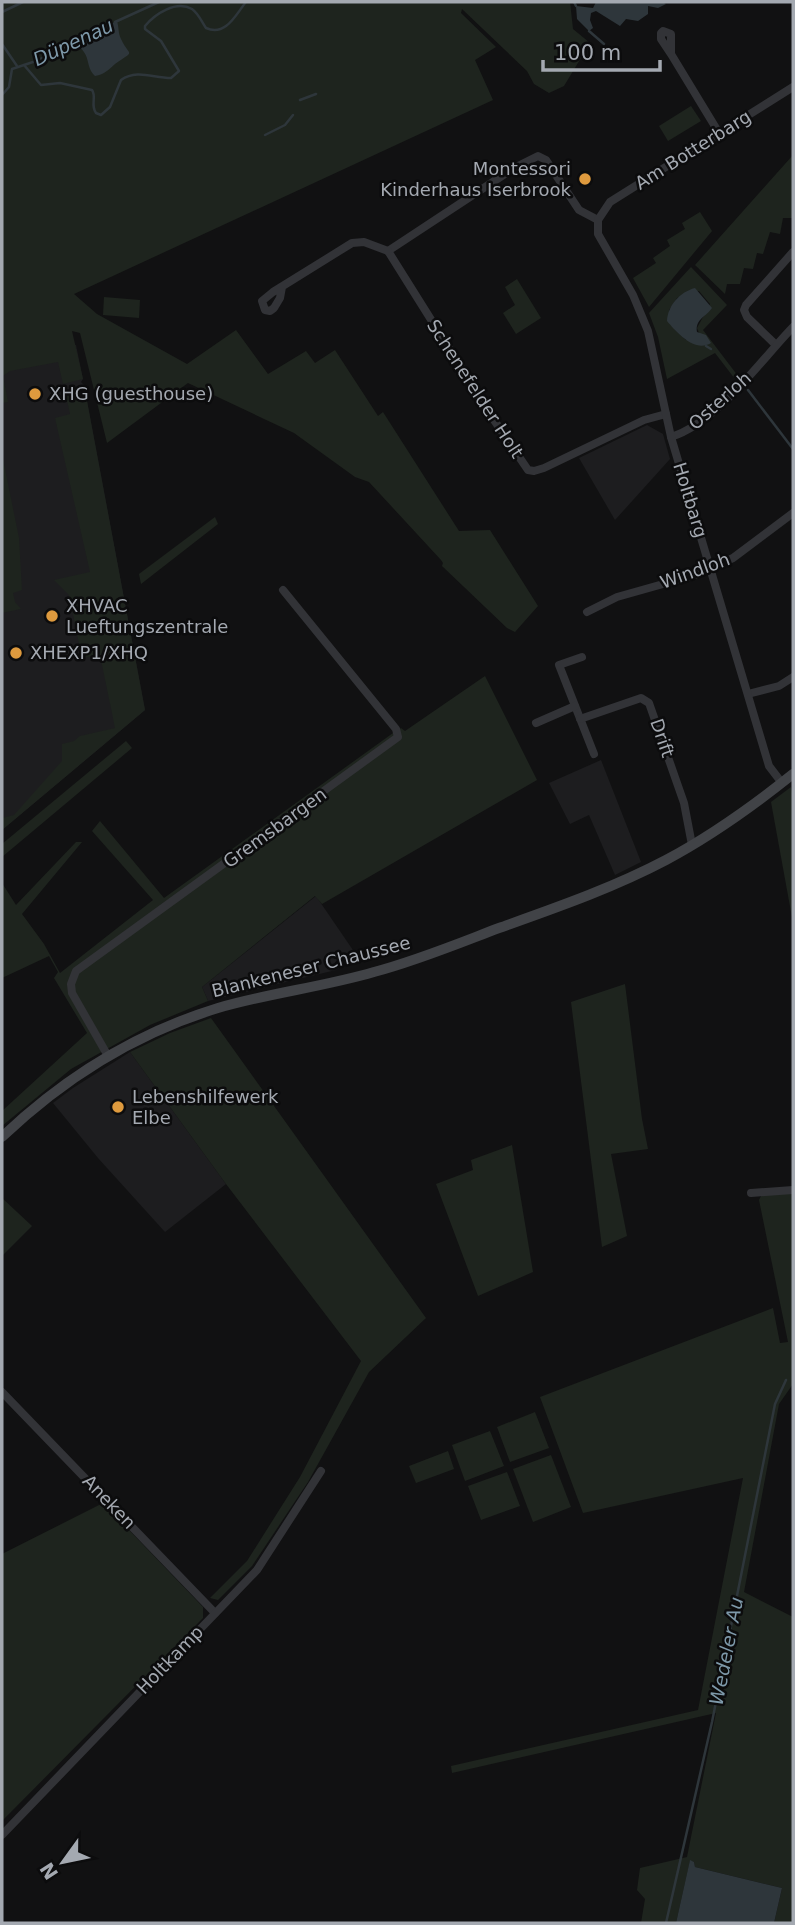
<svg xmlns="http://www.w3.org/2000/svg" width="795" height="1925" font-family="'DejaVu Sans',sans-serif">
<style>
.built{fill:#1d1d1f}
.green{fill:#1e241e;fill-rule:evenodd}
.water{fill:#2e363b}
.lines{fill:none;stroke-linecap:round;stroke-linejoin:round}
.stream{stroke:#2e363b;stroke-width:2.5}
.minor{stroke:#323337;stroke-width:8}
.secondary{stroke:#414347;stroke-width:10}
.poi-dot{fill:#de9a3e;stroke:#0c0c0d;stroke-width:2.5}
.labels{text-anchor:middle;stroke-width:5;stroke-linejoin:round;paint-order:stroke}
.street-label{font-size:18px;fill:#a4a9b1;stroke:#0c0c0d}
.poi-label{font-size:18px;fill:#a4a9b1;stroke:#0c0c0d;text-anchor:start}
.water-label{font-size:19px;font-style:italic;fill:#7e99aa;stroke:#0c0c0d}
</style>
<rect width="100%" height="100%" fill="#111112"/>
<!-- built -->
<g class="built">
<polygon points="2,321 76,345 83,379 81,382 84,385 145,710 2,830"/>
<polygon points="647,425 663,434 670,459 615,520 579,458"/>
<polygon points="601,760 641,862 615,875 589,815 570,824 549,783"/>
<polygon points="316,896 357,956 336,970 208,1001 202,987"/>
<polygon points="130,1052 226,1184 165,1232 98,1158 53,1103 73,1088"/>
</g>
<!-- green -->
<g class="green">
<polygon points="2,2 570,2 573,29 590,43 564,86 549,93 534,84 527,71 462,9 461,13 496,47 475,60 493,100 74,294 97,314 187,364 236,330 268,374 306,351 315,363 335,350 378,416 383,412 459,531 490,530 538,606 515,632 507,628 442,566 443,563 441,560 369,482 355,477 294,433 188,383 107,443 80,333 72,331 83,379 63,384 58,362 10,371 3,376 8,402 2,403"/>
<polygon points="691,106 701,121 668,141 659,126"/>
<polygon points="793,155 793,218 783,218 780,234 770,232 763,254 757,253 753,269 744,268 740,284 727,284 725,294 695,265"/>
<polygon points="700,212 712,231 649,307 633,278 656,263 653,258 670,246 667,240 685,229 682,223"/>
<path d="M691,267L727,305L703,330L738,376L735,379L715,353L667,379L658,337L649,313ZM699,291L710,304L697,328L699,333L686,340L675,330L669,310L677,298Z"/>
<polygon points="517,279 541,318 516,334 503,313 515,305 505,287"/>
<polygon points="104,297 140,300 139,318 103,315"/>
<polygon points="84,385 145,710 2,830 2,818 14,815 62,761 62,744 74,741 80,736 115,728 100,655 82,658 69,595 54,580 90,572 55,418 70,414 65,391"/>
<polygon points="2,454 19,538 22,590 13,593 15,602 21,609 2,613"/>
<polygon points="215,517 218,524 141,584 139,574"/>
<polygon points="485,676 537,780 322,904 315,896 202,987 208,1001 150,1025 71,1069 2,1126 2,1111 87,1033 54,978 58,972 49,956 2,978 2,883 16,905 76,842 82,842 22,914 44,944 60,973 153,900 92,831 100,821 164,898 393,733 401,728 405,731"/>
<polygon points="126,741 132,748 2,857 2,844"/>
<polygon points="791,787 793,798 793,923 771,802"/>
<polygon points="625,984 642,1119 648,1149 611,1154 627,1236 602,1247 571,1002"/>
<polygon points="211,1018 426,1318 369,1372 308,1482 252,1566 218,1600 210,1598 247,1561 300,1477 361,1361 226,1184 130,1052 170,1033"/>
<polygon points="512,1145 533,1272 478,1296 436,1184 473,1170 471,1160"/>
<polygon points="793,1193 793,1384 779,1404 744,1592 793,1617 793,1923 774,1923 782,1888 695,1867 694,1862 690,1861 676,1923 641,1923 645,1899 637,1890 640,1868 687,1857 716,1713 452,1773 451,1766 698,1710 743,1478 583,1513 540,1397 773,1308 780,1343 788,1342 759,1200 762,1194"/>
<polygon points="2,1198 32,1226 2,1256"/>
<polygon points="535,1412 549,1448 510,1462 497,1427"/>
<polygon points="490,1431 504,1466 465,1481 452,1445"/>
<polygon points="448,1451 454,1469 416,1483 409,1466"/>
<polygon points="551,1455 571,1507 533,1522 513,1469"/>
<polygon points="507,1472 520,1506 481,1520 468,1486"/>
<polygon points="103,1503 203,1607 203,1618 2,1821 2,1554"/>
</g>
<!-- water -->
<g class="water">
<polygon points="596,2 662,2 666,4 658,8 648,6 648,14 638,21 626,19 620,26 596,11 591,13 590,20 593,28 589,31 577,19 576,6 593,8"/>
<path d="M117,21C119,27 118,33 121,39C130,58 136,49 115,64C108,70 105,74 95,76C84,65 93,55 74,43L97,30Z"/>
<path d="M695,288L712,308C706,317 695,319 697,332L706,335L711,343C695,353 677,333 667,321C668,305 680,292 695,288Z"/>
<polygon points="690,1860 694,1862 695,1867 782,1888 774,1923 676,1923"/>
</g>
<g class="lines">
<!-- stream -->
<g class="stream">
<polyline points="574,2 576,6"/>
<polyline points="2,12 23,2"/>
<polyline points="115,22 159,2"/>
<polyline points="589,31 604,44"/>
<polyline points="2,44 17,66"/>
<path d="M24,65L41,85L60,83L92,90C97,97 90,105 96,113L101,115L110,107L121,80C137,69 153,78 171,78L179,71L161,41L145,29V26C155,14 176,0 192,9C198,13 202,22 206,28C226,37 236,14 246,2"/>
<polyline points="2,95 9,87 12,69 36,61 109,25"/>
<polyline points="300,100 316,94"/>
<polyline points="265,135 285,125 293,115"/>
<polyline points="706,346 711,349"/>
<polyline points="748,390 793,449"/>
<polyline points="666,1923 712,1722 775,1404 786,1380"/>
</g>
<!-- minor -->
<g class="minor">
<polyline points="671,54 661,39 661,33 663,31 671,34 671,54 719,133"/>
<polyline points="598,220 579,210 546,160 538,156 514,168 388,251 494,420 528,470 534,471 544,468 644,420 666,414"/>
<polyline points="282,287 280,298 274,308 270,311 265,310 262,301 273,292 352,243 364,242 388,251"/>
<polyline points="776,345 747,317 744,310 746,305 793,252"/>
<path d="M671,437C718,422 760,361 793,327"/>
<polyline points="587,612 617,597 695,575 733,558 793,513"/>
<polyline points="582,657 559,665 594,754"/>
<polyline points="748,694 779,686 793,677"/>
<polyline points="580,719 641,698 649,703 684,803 692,845"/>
<polyline points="536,723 575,706"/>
<polyline points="782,783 769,766 671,437 648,331 633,295 598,234 598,220 610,202 793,87"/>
<polyline points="108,1056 72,993 71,984 76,971 398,737 396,729 283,590"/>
<polyline points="751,1193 793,1190"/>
<polyline points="2,1392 215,1613"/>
<polyline points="2,1835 257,1570 321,1471"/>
</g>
<!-- secondary -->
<path class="secondary" d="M2,1137C64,1078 136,1033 218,1008C269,993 323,987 374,972C416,961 457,944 499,928C555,908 613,888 666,860C711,836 753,806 793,774"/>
</g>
<!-- markers -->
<g class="poi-dot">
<circle cx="585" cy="179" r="7"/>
<circle cx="35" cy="394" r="7"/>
<circle cx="52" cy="616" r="7"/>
<circle cx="16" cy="653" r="7"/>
<circle cx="118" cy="1107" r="7"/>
</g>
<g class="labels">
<!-- street labels -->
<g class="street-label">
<text transform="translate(693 150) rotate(-32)" y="6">Am Botterbarg</text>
<text transform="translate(475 389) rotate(57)" y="6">Schenefelder Holt</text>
<text transform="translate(720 401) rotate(-42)" y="6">Osterloh</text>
<text transform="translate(690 500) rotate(73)" y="6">Holtbarg</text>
<text transform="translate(695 571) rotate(-20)" y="6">Windloh</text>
<text transform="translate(662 738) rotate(71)" y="6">Drift</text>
<text transform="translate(275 828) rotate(-36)" y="6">Gremsbargen</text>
<text transform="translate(311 967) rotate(-14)" y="6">Blankeneser Chaussee</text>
<text transform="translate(109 1502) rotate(46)" y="6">Aneken</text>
<text transform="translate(170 1660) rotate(-46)" y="6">Holtkamp</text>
</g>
<!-- poi labels -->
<g class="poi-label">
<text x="571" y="175" text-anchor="end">Montessori<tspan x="571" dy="21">Kinderhaus Iserbrook</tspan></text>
<text x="49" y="400">XHG (guesthouse)</text>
<text x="66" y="612">XHVAC<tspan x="66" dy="21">Lueftungszentrale</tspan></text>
<text x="30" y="659">XHEXP1/XHQ</text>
<text x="132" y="1103">Lebenshilfewerk<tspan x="132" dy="21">Elbe</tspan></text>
</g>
<!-- water labels -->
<g class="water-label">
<text transform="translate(73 42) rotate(-25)" y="7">Düpenau</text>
<text transform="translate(726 1651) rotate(-79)" y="7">Wedeler Au</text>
</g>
</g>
<!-- border -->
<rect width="795" height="1925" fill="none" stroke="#a4a9b1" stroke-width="7"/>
<!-- north arrow -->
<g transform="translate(63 1862) rotate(237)" stroke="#0c0c0d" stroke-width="5" paint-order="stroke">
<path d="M0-5L12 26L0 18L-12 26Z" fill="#a4a9b1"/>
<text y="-10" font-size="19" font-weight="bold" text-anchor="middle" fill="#a4a9b1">N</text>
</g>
<!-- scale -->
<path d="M543 60v10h117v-10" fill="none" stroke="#a4a9b1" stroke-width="3.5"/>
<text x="554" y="60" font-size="21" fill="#a4a9b1" stroke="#0c0c0d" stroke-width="5" paint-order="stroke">100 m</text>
</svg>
